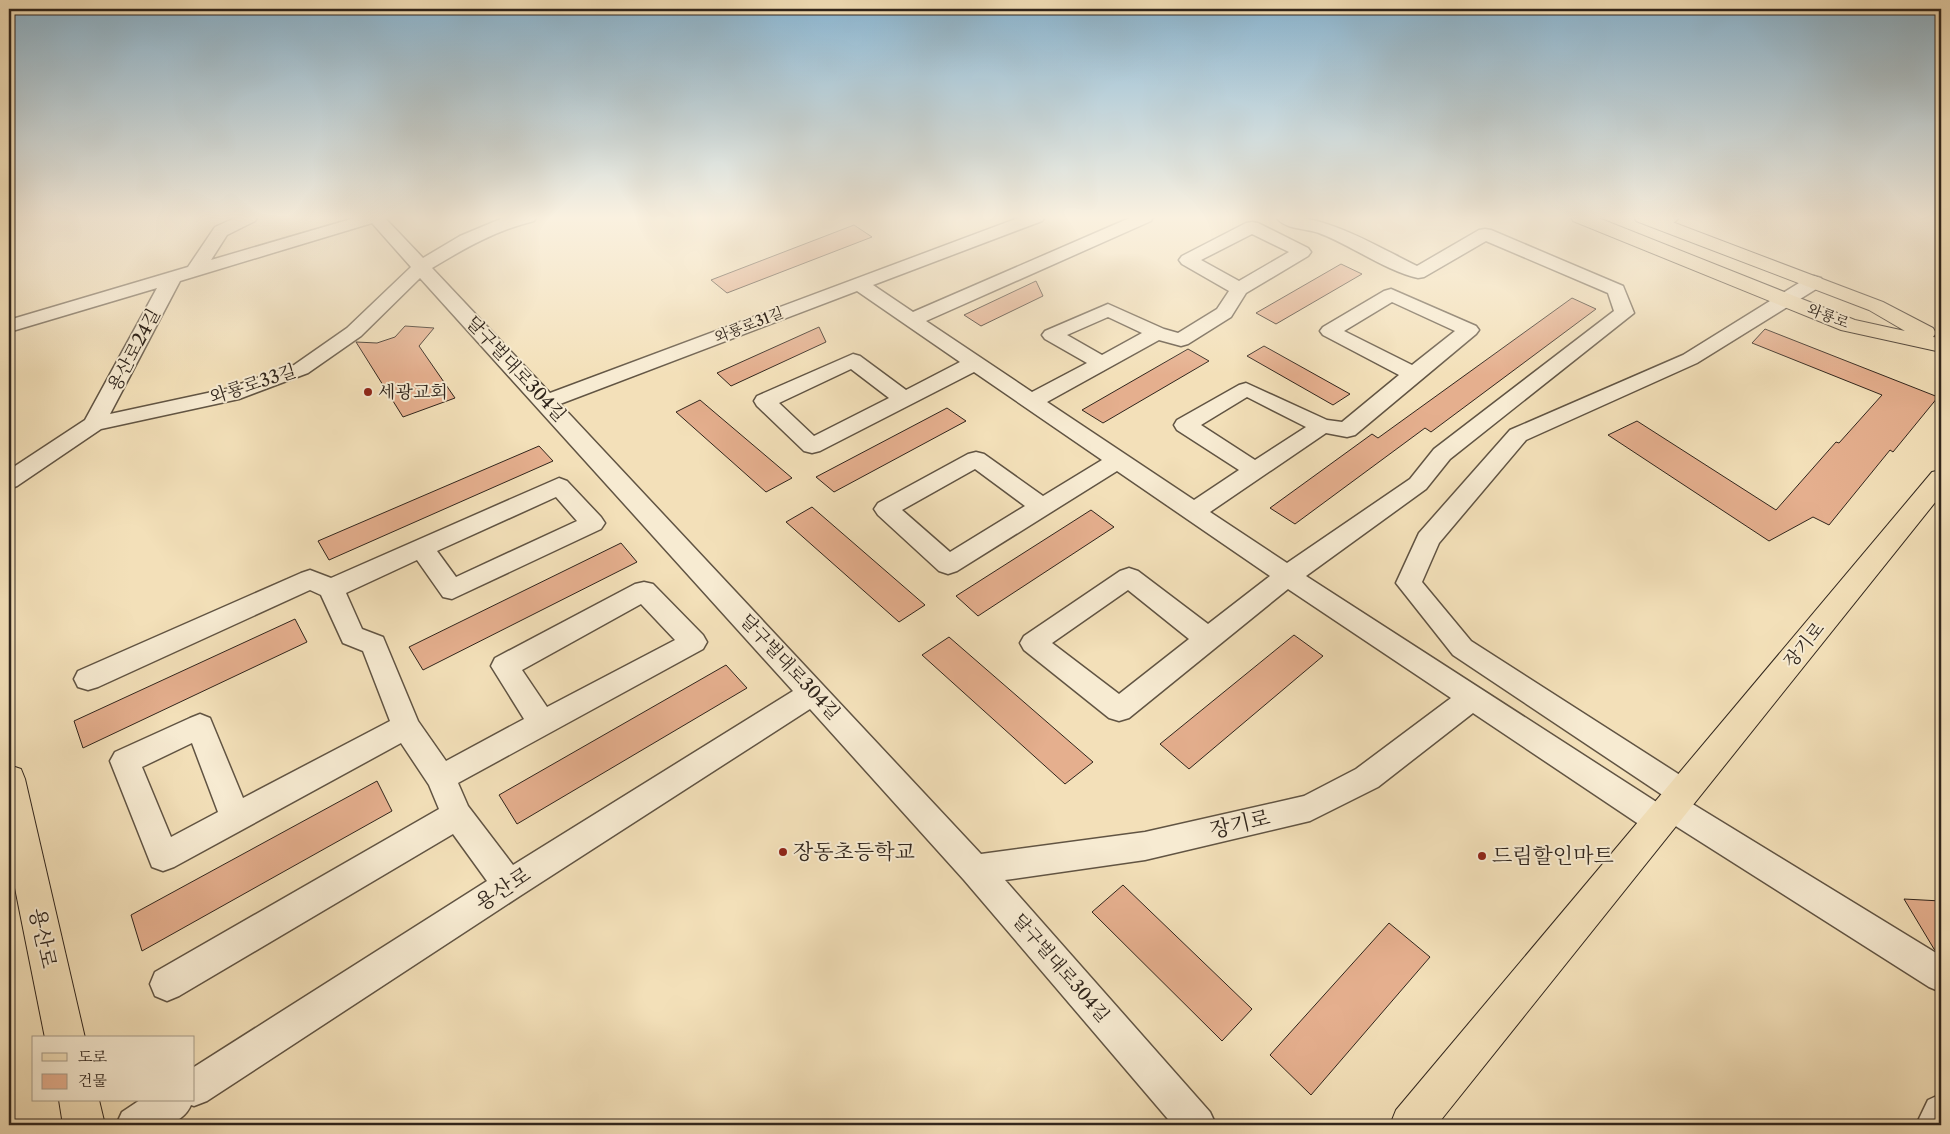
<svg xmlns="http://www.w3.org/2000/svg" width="1950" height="1134" font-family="'Libre Caslon Text','Noto Serif KR',serif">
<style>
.building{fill:#e5af8e;stroke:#30251c}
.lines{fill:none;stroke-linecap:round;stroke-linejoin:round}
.minor-casing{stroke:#615443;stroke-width:3}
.major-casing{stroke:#30251c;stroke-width:2}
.minor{fill:#f7ebd2;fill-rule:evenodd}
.major{fill:#f3e0b9;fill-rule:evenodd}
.poi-dot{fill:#8f2418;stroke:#f7ebd2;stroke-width:2}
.labels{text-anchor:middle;stroke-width:4;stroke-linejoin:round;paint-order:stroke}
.far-street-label{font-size:15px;fill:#30251c;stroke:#f7ebd2}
.street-label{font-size:18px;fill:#30251c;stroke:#f7ebd2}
.poi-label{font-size:18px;fill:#30251c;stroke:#f7ebd2;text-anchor:start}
.near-street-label{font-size:21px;fill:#30251c;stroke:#f7ebd2}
.near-poi-label{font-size:21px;fill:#30251c;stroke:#f7ebd2;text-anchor:start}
</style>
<rect width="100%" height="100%" fill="#f3e0b9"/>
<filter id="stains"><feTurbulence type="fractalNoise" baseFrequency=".004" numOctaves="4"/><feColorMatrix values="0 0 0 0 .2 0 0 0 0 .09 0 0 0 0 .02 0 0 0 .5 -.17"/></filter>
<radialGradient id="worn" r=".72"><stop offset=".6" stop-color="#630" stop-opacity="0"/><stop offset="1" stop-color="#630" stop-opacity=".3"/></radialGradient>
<!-- building -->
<g class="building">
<polygon points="854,225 872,237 727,293 711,280"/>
<polygon points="1341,264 1362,274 1276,324 1256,313"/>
<polygon points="1036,281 1043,296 981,326 964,315"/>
<polygon points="1572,298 1596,309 1431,432 1425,428 1295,524 1270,508 1372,434 1378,438"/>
<polygon points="405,326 434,328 419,346 455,398 403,417 356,342 377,343 395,337"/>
<polygon points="819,327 826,342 731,386 717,373"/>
<polygon points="1765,329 1938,397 1893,452 1890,450 1829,525 1813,517 1769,541 1608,435 1637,421 1776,510 1836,442 1839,443 1882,395 1752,343"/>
<polygon points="1264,346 1350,394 1333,405 1247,356"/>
<polygon points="1188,349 1209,361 1103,423 1082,410"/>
<polygon points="700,400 792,478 766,492 676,412"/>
<polygon points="947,408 966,421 834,492 816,477"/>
<polygon points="539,446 553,461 329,560 318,541"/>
<polygon points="812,507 925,605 899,622 786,522"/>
<polygon points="1091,510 1114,527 978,616 956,596"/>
<polygon points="621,543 637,562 423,670 409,647"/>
<polygon points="295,619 307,642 83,748 74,721"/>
<polygon points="1294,635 1323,656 1189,769 1160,744"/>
<polygon points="949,637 1093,762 1065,784 922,655"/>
<polygon points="726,665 747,688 517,824 499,795"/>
<polygon points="377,781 392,811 142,951 131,915"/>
<polygon points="1123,885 1252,1009 1222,1041 1092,912"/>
<polygon points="1904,899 1941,901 1941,954 1934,949"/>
<polygon points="1389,923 1430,957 1311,1095 1270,1055"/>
</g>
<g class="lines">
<!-- minor casing -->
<g class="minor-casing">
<g id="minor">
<path d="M237,217H258L255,221L227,235L211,260L358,217H384L423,258L460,236L503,218L536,217L534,221C497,230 465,248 432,268L550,393L1021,217H1045L1042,221L873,285L913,312L1132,217H1153L1151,221L926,321L1032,392L1087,363L1045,339L1042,335L1045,331L1108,304L1164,329L1178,333L1217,309L1229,291L1182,264L1179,260L1182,256L1246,223L1252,222L1258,223L1308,248L1311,252L1308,256L1246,293L1231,317L1188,344L1181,346L1159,340L1047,402L1194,500L1239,470L1177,430L1174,425L1177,420L1239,385L1246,383L1327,420L1342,422L1399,375L1323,335L1320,331L1323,327L1384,291L1391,289L1476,326L1479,330L1476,334L1355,435L1347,437L1326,433L1210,512L1287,563L1410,479L1434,449L1614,311L1608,293L1486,241L1424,277L1418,278C1386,271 1351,245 1319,233C1306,228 1285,230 1276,217C1322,212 1376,246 1417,266L1479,230L1485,229L1491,230L1623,286L1634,313L1450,459L1426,489L1306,576L1658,803L1660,798L1664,796L1453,655L1396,583L1419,533L1510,430L1683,355L1807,278L1814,276L1821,278L1823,282L1821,286L1697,363L1526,440L1439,543L1422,582L1471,641L1694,784L1698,793L1694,802L1691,803L1941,956V992L1929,987L1674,825L1671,831L1660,835L1649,831L1473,713L1378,787L1310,821L1145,860L1005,880L1210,1112L1216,1125H1173L964,880L810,709L520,896L207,1101L194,1106L191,1105C179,1133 141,1125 116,1125L122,1112L140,1100H194V1067L487,881L453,834L179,996L167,1001L155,996L150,984L155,972L439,809L429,785L401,743L174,867L163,871L152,867L110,761L115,752L190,718L200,714L210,718L243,798L390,721L363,651L343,643L321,595L310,590L98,687L88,690L78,687L74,679L78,671L301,573L310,570L331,578L559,478L567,481L601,517L605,523L601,529L452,599L443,597L417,560L346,593L362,629L383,637L418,721L446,761L524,719L491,666L495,658L635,584L644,582L653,584L703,635L707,642L703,649L458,783L468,806L513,865L793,691L420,278L361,336L308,373L239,399L101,429L17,486L9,489V470L85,420L157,288L9,332V320L188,267L215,227ZM372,223L411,267L347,328L294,365L226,389L110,414L180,281ZM1252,234L1289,252L1239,281L1201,260ZM857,291L960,362L906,390L860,356L853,354L757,396L754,401L757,406L804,451L812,453L820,451L974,372L1102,460L1043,496L984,454L976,452L968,454L878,503L874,509L878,515L939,571L948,574L957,571L1117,471L1270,576L1208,624L1138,571L1129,568L1120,571L1024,636L1020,643L1024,650L1109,718L1119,721L1129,718L1288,589L1451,698L1356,769L1304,796L1145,832L981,854L560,404ZM1392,302L1455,331L1412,365L1344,331ZM1108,317L1142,333L1102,355L1067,335ZM851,369L889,398L814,436L779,403ZM1247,397L1306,427L1255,460L1201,425ZM975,469L1025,506L950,552L902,510ZM556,497L577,521L456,577L437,551ZM1128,590L1189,639L1119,694L1052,643ZM641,604L675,640L547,707L522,670ZM192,743L218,812L171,837L142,767Z"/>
<path d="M1659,217H1679C1673,225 1664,229 1655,227L1652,223Z"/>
<polygon points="1941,1094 1941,1125 1916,1125 1928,1100"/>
</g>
</g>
<!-- major casing -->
<g class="major-casing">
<g id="major">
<polygon points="1571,217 1596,217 1855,320 1905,331 1869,310 1636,221 1634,217 1659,217 1883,302 1933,328 1936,333 1933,337 1941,338 1941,352 1841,330 1573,221"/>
<polygon points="1941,470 1941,495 1437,1125 1390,1125 1396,1110 1932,472"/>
<polygon points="9,765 21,769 25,779 85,1038 45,1038 9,858"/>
<polygon points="59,1100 99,1100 105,1125 63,1125"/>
</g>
</g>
<!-- minor -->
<use href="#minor" class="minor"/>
<!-- major -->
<use href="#major" class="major"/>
</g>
<!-- sky -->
<linearGradient id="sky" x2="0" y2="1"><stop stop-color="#8ab7d4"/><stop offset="0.58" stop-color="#faf1e0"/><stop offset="1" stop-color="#faf1e0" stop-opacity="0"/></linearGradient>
<rect width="1950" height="375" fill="url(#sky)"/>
<!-- markers -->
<g class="poi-dot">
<circle cx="368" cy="392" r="5"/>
<circle cx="783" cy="852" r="5"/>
<circle cx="1482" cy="856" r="5"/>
</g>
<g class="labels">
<!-- far-street labels -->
<g class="far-street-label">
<text transform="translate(1828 316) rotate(21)" y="5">와룡로</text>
<text transform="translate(749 325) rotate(-21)" y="5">와룡로31길</text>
</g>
<!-- street labels -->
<g class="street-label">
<text transform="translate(134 350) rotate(-62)" y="6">용산로24길</text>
<text transform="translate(516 369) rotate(47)" y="6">달구벌대로304길</text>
<text transform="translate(253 384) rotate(-18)" y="6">와룡로33길</text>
<text transform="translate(1804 645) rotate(-51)" y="6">장기로</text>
<text transform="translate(790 667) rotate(47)" y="6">달구벌대로304길</text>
<text transform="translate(1061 968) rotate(49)" y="6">달구벌대로304길</text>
</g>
<!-- poi labels -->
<g class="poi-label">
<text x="378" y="398">세광교회</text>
</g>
<!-- near-street labels -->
<g class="near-street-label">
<text transform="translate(1240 824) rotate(-13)" y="7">장기로</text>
<text transform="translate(503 889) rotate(-33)" y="7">용산로</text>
<text transform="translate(43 938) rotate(78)" y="7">용산로</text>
</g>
<!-- near-poi labels -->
<g class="near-poi-label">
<text x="793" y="859">장동초등학교</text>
<text x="1492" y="863">드림할인마트</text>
</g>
</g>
<!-- margin -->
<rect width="1950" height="1134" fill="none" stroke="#f3e0b9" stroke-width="30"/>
<rect x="10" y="10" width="1930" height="1114" fill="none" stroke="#30251c" stroke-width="2.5"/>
<rect x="15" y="15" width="1920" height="1104" fill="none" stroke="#30251c"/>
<!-- legend -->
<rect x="32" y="1036" width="162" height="65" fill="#f7ebd2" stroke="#a79c89"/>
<rect x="42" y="1053" width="25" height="8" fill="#f3e0b9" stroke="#a79c89"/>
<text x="78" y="1062" font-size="15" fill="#30251c">도로</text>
<rect x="42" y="1074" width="25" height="15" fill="#e5af8e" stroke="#a79c89"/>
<text x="78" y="1086" font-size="15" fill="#30251c">건물</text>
<rect width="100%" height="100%" filter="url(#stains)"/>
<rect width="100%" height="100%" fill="url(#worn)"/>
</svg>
